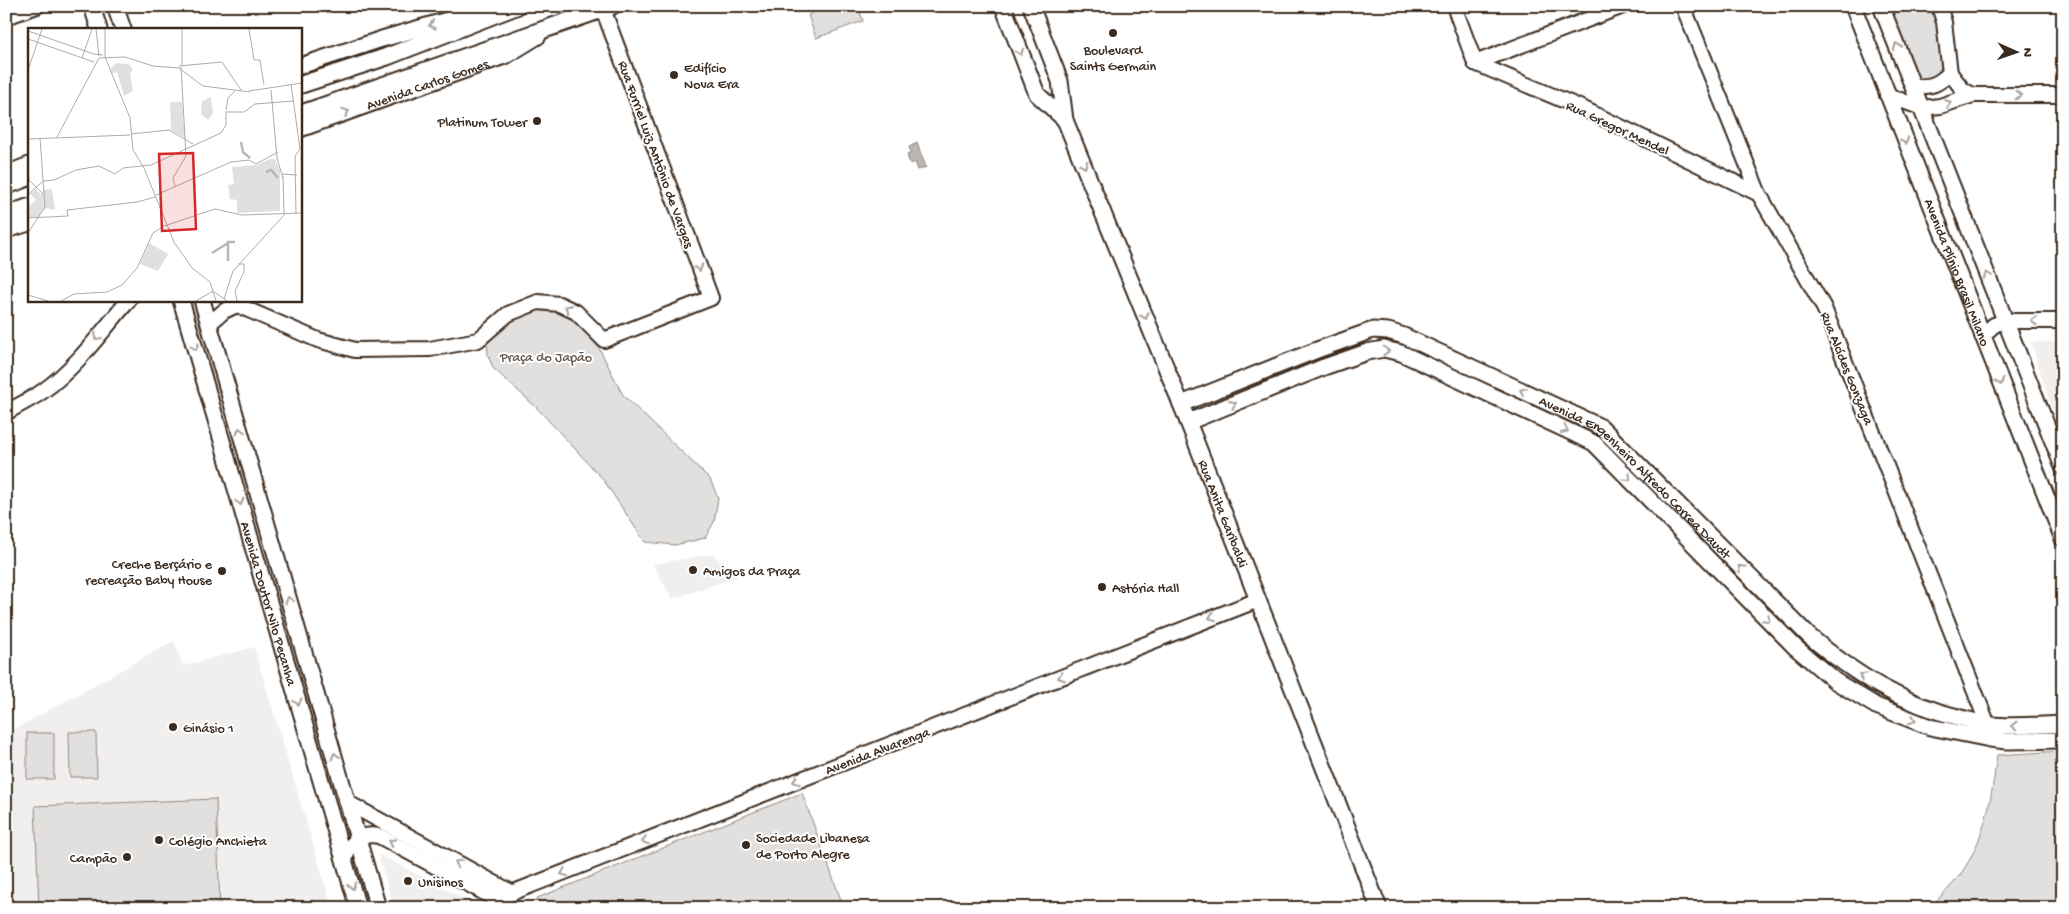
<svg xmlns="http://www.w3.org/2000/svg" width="2069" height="914" font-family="'Gochi Hand',sans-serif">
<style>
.built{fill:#f1efee}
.green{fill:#e2e0de;stroke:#8e857e}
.water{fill:#bcb6b3;stroke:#887e77}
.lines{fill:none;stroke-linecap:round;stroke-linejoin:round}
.tertiary-casing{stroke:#3b2a1e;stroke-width:18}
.secondary-casing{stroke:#3b2a1e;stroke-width:19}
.primary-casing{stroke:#3b2a1e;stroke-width:20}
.tertiary{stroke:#fff;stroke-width:14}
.secondary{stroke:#fff;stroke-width:15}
.primary{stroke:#fff;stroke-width:16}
.oneway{stroke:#a79f9a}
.poi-dot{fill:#3b2a1e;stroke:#fff;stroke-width:2}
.labels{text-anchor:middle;stroke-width:4;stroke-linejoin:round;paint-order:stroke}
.poi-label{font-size:14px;fill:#3b2a1e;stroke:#fff;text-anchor:start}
.street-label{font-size:14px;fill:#3b2a1e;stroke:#fff}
.park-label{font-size:14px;fill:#65584e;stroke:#fff}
.inset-river{fill:none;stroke:#bcb6b3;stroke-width:2.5}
.inset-road{fill:none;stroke:#b1aaa5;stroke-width:1}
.view{fill:#d62828;fill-opacity:0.15;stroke:#d62828;stroke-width:2.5}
.inset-edge{fill:none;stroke:#3b2a1e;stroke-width:2.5}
</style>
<rect width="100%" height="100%" fill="#fff"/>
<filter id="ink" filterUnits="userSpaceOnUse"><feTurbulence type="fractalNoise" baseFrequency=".02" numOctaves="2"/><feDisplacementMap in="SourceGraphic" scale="10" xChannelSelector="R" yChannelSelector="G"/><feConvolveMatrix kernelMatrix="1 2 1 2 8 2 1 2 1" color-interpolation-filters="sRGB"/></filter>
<g filter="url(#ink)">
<!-- built -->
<g class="built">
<polygon points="2031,342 2063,342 2063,444"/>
<polygon points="713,554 737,577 672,599 653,564"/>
<polygon points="174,641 183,666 254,647 332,908 6,908 6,773 10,773 13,730"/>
<polygon points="378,854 482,908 394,908"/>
</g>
<!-- green -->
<g class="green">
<polygon points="832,6 858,6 863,21 816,38 808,15"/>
<polygon points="1887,6 1932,6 1938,22 1943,63 1934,79 1920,80 1910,72"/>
<polygon points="540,309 558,312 573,318 599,348 623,395 710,479 718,498 714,522 705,538 675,545 645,542 602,478 537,408 493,368 488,355 487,343 511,319"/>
<polygon points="69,732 96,732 97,777 70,777"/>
<rect x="27" y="733" width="27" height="46"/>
<path d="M2063,751V908H1926L1931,906C1941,896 1952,886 1960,875C1985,840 1992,797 1997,755Z"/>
<polygon points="802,793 844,908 541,908 537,898"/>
<polygon points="216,799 220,908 39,908 35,806"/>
</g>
<!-- water -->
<polygon class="water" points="917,143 926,167 918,170 915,162 910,164 907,155 911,153 909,147"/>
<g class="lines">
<!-- tertiary casing -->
<g class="tertiary-casing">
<g id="tertiary">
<polyline points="1454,6 1475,63"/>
<polyline points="1683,6 1759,194 1824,308 1988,725 1989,735"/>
<polyline points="1939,6 1944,22 1950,73 1963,90 1973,95"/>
<polyline points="6,17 37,6"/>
<polyline points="1475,63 1584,109 1759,194"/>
<polyline points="1475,63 1623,6"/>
<path d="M1913,87C1932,86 1936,86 1950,73"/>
<polyline points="1887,95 1922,108 1940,106 1973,95 2063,95"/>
<polyline points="231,300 237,305 318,340 355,350 430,349 478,340 508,314 538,302 559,304 576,312 604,340 711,298 603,9"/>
<polyline points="209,324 224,311 237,305"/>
<polyline points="1982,336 1994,325 2005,321 2063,321"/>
<path d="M6,413C18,405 32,399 43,391C77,367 102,331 129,300"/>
<polyline points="348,803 513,893"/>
<path d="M345,864C346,844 360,832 379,836L496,899L1258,600"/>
</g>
</g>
<!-- secondary casing -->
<g class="secondary-casing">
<g id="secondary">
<polyline points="92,6 99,29"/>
<polyline points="115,6 123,29"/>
<polyline points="1003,6 1037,94 1065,120"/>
<path id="s1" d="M1031,6L1060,81L1065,120L1181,404L1379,908"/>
<path id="s2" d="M1853,6L2063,539"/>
<polyline points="1881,6 2063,467"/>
<polyline points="300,66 382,39 496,6"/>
<path id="s3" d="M300,129L507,55L538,36"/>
<polyline points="6,174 29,165"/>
<polyline points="6,230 29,223"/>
<path id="s4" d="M181,300L358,908"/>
<polyline points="202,300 378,908"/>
<path id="s5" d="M1181,404L1317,350L1373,330L1388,331L1404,336L1601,427L1809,636C1856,675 1900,703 1961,718C1971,720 1981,724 1991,725C2015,727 2039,725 2063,724"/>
<polyline points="1188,422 1324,367 1367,352 1384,349 1401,353 1594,443 1795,647 1835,681 1876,706 1930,727 1990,739 2007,741 2063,740"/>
</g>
</g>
<!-- primary casing -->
<g class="primary-casing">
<g id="primary">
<polyline points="300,85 386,57 517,6"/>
<polyline points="300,114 612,6"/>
<polyline points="6,186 29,177"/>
<polyline points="6,215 29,207"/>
</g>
</g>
<!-- tertiary -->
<use href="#tertiary" class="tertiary"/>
<!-- secondary -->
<use href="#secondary" class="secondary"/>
<!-- primary -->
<use href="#primary" class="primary"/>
</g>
<!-- one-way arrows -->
<defs><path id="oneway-chevron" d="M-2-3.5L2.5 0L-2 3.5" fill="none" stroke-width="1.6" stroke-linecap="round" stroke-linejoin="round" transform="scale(1.25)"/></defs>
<g class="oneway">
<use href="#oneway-chevron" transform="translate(432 25) rotate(164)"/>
<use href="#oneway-chevron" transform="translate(1897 46) rotate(-112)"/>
<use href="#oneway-chevron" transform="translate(1020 52) rotate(69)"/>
<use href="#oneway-chevron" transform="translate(2018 95)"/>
<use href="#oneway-chevron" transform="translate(1948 103) rotate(-20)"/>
<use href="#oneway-chevron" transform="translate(346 112) rotate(-21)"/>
<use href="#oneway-chevron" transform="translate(1905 141) rotate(69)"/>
<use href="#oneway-chevron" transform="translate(1084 165) rotate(67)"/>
<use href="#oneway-chevron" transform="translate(699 268) rotate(70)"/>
<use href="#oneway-chevron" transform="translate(1987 275) rotate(-111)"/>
<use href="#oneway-chevron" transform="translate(568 308) rotate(-154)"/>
<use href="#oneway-chevron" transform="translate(1145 316) rotate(68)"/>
<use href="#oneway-chevron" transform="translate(2034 321) rotate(-180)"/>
<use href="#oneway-chevron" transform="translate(97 337) rotate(130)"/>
<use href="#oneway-chevron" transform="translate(195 347) rotate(74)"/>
<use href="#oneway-chevron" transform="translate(1386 351) rotate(3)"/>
<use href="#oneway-chevron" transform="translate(2000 382) rotate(68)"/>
<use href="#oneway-chevron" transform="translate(1523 391) rotate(-155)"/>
<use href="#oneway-chevron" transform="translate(1233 404) rotate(-22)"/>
<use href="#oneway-chevron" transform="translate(1565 430) rotate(25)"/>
<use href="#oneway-chevron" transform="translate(240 431) rotate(-106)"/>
<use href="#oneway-chevron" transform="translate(1628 478) rotate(46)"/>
<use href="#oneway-chevron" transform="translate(240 502) rotate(74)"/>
<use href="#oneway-chevron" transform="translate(1741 568) rotate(-135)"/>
<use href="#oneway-chevron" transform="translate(289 600) rotate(-106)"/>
<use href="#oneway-chevron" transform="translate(1212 617) rotate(158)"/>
<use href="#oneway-chevron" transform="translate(1767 619) rotate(46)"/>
<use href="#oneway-chevron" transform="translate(1862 676) rotate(-148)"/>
<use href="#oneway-chevron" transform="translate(1061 677) rotate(159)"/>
<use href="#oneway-chevron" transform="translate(298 702) rotate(74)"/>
<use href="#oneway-chevron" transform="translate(1913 720) rotate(21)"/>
<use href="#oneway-chevron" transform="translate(2014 726) rotate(-179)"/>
<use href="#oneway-chevron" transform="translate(335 756) rotate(-106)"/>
<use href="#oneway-chevron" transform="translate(796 781) rotate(159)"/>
<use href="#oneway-chevron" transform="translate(645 841) rotate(159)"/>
<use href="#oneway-chevron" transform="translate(392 842) rotate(-153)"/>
<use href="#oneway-chevron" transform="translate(458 863) rotate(-151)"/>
<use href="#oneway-chevron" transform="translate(564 873) rotate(158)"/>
<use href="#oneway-chevron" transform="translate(352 886) rotate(74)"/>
</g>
</g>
<!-- markers -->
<g class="poi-dot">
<circle cx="1113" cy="33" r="5"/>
<circle cx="674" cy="75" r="5"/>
<circle cx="537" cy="121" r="5"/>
<circle cx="693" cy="570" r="5"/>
<circle cx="222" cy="571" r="5"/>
<circle cx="1102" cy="587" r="5"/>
<circle cx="173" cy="727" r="5"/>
<circle cx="159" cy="840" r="5"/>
<circle cx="746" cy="845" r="5"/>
<circle cx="127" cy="857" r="5"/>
<circle cx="408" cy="881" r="5"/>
</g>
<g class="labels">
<!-- poi labels -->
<g class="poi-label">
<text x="1113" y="54" text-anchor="middle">Boulevard<tspan x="1113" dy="16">Saints Germain</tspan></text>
<text x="684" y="72">Edifício<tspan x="684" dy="16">Nova Era</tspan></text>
<text x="527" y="126" text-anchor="end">Platinum Tower</text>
<text x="212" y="568" text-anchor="end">Creche Berçário e<tspan x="212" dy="16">recreação Baby House</tspan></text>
<text x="703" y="575">Amigos da Praça</text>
<text x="1112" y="592">Astória Hall</text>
<text x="183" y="732">Ginásio 1</text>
<text x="756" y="842">Sociedade Libanesa<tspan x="756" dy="16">de Porto Alegre</tspan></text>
<text x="169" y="845">Colégio Anchieta</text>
<text x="117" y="862" text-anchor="end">Campão</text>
<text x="418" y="886">Unisinos</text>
</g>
<!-- street labels -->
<g class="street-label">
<text dy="5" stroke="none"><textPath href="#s3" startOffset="135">Avenida Carlos Gomes</textPath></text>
<text transform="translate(1618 127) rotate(25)" y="5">Rua Gregor Mendel</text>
<text transform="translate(657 154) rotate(70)" y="5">Rua Furriel Luiz Antônio de Vargas</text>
<text dy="5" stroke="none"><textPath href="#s2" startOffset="286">Avenida Plínio Brasil Milano</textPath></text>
<text transform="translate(1848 368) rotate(68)" y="5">Rua Alcídes Gonzaga</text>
<text dy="5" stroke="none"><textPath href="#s5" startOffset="512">Avenida Engenheiro Alfredo Correa Daudt</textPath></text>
<text dy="5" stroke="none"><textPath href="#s1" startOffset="544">Rua Anita Garibaldi</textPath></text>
<text dy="5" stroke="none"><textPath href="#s4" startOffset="316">Avenida Doutor Nilo Peçanha</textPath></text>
<text transform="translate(877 750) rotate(-21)" y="5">Avenida Alvarenga</text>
</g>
<!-- park labels -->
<g class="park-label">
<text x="546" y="361">Praça do Japão</text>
</g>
</g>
<!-- overview -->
<g transform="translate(28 28)">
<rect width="274" height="274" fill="#fff"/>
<path d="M88,35L101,36L105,42L102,45L105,63L96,68L89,44L83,46V40ZM183,69L185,85L180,92L173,86L174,73L172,74ZM142,74H154L157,110L143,102ZM242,131H247L252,142V183L209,185V172L202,171L200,157L206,156L204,139L228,137ZM8,161L13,167L16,162L24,161L27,182L18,180L17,184L15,168L16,179L11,189L1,190V178L8,172L2,166ZM121,215L140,226L130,243L112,236Z" fill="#e2e0de"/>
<path class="inset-river" d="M213,114L215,124L222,130M238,144L243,142L250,150M184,225L200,215M200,233V214H207"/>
<path class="inset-road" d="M68,1L71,28M77,1V29M154,1V38M221,1L226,32H232L236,57M0,3L66,26L75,27M0,11L66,34M77,29L102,90L105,122L116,140L146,214L164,240L182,254L188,273M54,30L64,1M151,38L194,34L213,62M0,42L14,1M263,56L272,121L267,128L268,186M243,62L249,130L255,150M221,63L274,55M198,82L200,70L207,63M199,84H216L227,76L266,73M103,106L141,102L165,116M29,109L71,30L97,29L125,38L151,40L175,58L222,64M0,111L102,107M221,132L228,136L250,124M0,141L1,152L15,166M254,146L269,147M255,148L256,186M147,158L145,150L158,128L153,39M0,167L15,153L26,152L48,142L71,138L87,146L95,140L123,137L193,105L198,97V83M128,167L203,134L221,132M0,190L40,188L39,182L109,174L127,169M0,205L17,179L12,110M0,267L20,273M196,271L205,243L257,186M33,273L46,266L79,264L94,257L109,240L125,205L136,198L187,181L214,187L274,185M168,273L185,263L199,273M209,273L207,263L216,244V236H210"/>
<path class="view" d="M165,125L168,201L134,203L131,126Z"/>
<rect width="274" height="274" class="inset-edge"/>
</g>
<!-- margin -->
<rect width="2069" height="914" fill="none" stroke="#fff" stroke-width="25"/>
<rect x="12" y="12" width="2044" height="889" fill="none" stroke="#3b2a1e" stroke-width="2" filter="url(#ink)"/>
<!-- north arrow -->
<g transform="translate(2016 52) rotate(92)" stroke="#ffffff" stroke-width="4" paint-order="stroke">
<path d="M0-4L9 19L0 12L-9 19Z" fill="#3b2a1e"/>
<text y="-8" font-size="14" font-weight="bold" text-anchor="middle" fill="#3b2a1e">N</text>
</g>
</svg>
